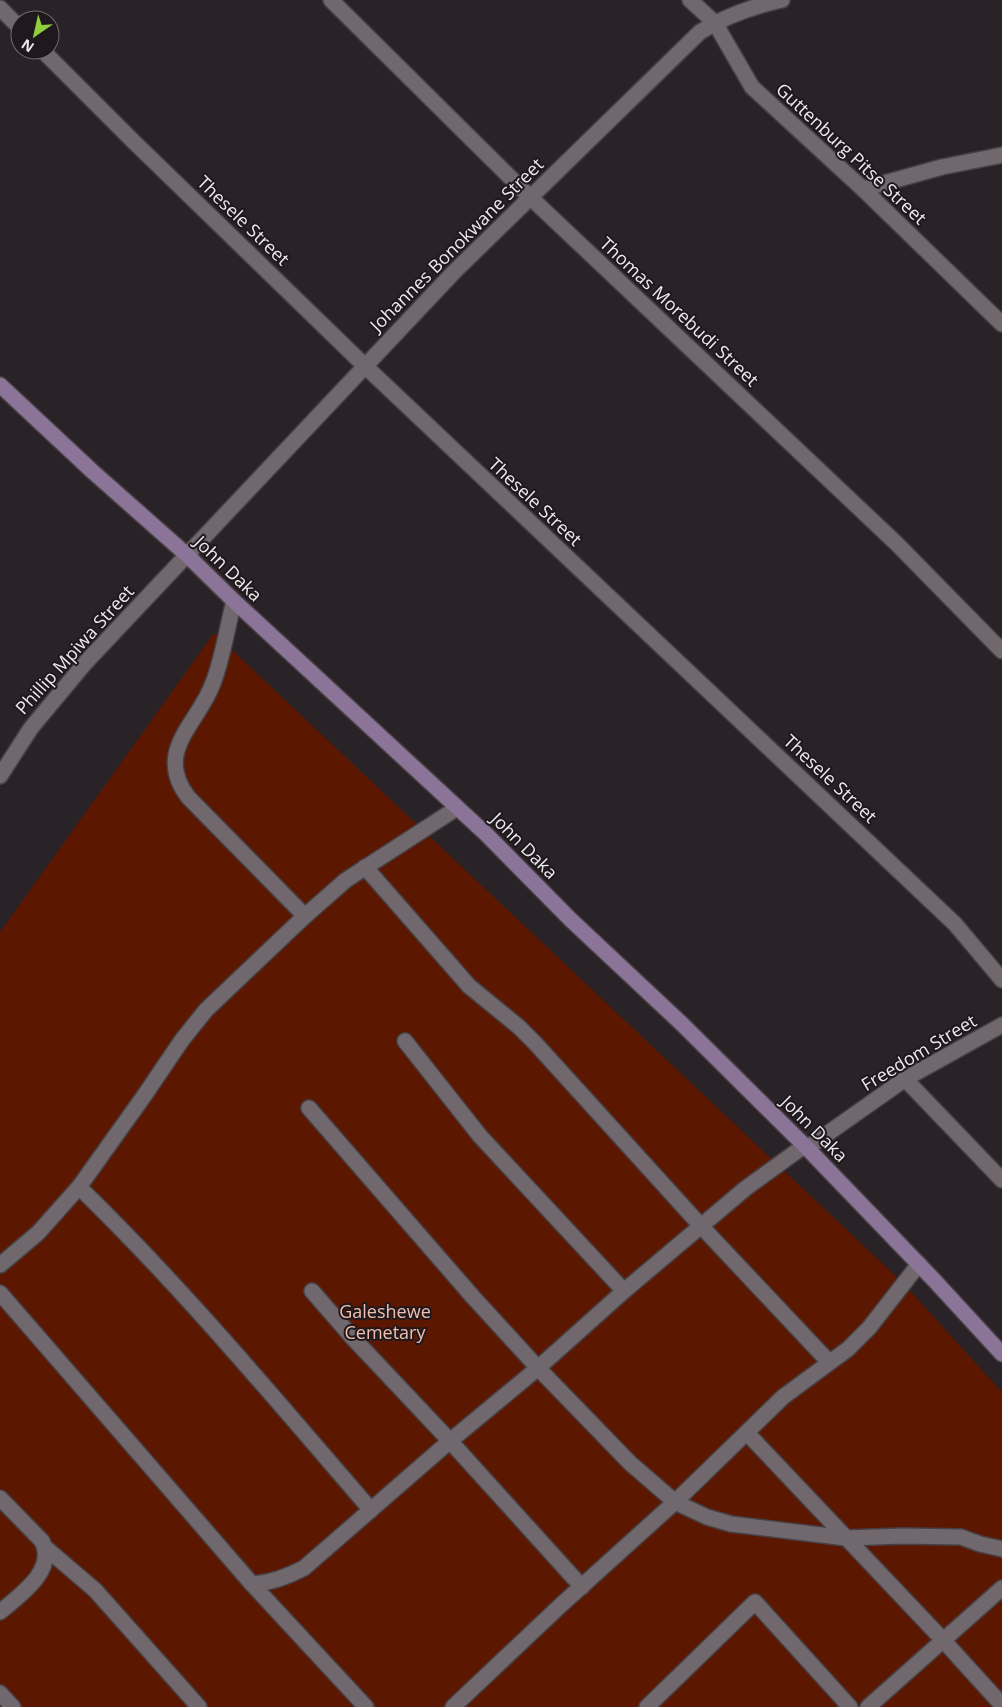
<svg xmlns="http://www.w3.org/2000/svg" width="1002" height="1707" font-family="'Open Sans',sans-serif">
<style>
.green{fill:#5c1700}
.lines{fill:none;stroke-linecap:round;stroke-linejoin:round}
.lane-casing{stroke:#464044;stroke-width:18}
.street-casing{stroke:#464044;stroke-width:18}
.secondary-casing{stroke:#464044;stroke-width:18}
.lane{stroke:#70686d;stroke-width:15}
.street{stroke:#70686d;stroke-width:15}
.secondary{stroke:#8b7497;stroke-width:15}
.labels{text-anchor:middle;stroke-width:4;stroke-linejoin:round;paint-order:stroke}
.street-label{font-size:18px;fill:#ede8eb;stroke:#1f191d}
.park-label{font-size:18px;fill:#f2bfae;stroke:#1f191d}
</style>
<rect width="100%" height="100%" fill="#292226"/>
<!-- green -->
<polygon class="green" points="214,633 902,1282 1002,1392 1002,1707 0,1707 0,932"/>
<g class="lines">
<!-- lane casing -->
<g class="lane-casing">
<g id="lane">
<path d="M234,601C227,628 223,657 213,683C199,723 153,751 188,797L305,916"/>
<polyline points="365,867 469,986 519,1027 535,1043 701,1226 829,1362"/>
<polyline points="405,1041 480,1136 624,1291"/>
<polyline points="309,1108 473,1297 538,1368 630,1463 675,1502 707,1517 731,1524 846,1538 903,1536 961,1537 980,1544 1002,1549"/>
<path d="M79,1187C183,1288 276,1400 371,1510"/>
<polyline points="0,1265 38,1233 79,1187 144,1096 182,1040 206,1010 305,916 346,880 457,808"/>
<polyline points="312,1291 352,1337 450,1441 582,1587"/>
<polyline points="0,1293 252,1584 366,1707"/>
<polyline points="747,1433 943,1640 1002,1705"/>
<path d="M0,1498L42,1541C57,1570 20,1595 0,1612"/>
<polyline points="47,1549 95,1590 199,1707"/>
<path d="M252,1584C271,1583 287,1577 304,1568L450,1441L538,1368L624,1291L746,1188L804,1146"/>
<polyline points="0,1693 13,1707"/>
<polyline points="453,1707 561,1605 675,1502 783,1397 848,1349 869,1328 919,1264"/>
<polyline points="647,1707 755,1602 850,1707"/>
<polyline points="868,1707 1002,1588"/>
</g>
</g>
<!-- street casing -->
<g class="street-casing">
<g id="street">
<polyline points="331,0 530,197 897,544 1002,651"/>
<polyline points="690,0 715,23 752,87 863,189 1002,324"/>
<polyline points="0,8 20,28"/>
<polyline points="42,50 133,141 365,366 955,924 1002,980"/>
<polyline points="863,189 942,167 1002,155"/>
<path d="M0,776L31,728L86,662L454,272L700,32C724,17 754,6 782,0"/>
<polyline points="905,1079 1002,1180"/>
<polyline points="807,1148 905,1079 1002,1025"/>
</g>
</g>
<!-- secondary casing -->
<g class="secondary-casing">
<polyline id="secondary" points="0,385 92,471 188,556 234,601 486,834 571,920 682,1024 807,1148 934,1280 1002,1354"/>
</g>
<!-- lane -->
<use href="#lane" class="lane"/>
<!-- street -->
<use href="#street" class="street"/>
<!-- secondary -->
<use href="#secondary" class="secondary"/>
</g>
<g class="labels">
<!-- street labels -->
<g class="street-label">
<text transform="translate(851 154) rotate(43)" y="6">Guttenburg Pitse Street</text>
<text transform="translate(243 221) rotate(44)" y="6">Thesele Street</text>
<text transform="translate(457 245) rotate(-45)" y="6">Johannes Bonokwane Street</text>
<text transform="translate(679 312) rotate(43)" y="6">Thomas Morebudi Street</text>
<text transform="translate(535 502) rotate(43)" y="6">Thesele Street</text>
<text transform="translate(228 569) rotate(44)" y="6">John Daka</text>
<text transform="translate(75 650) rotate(-48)" y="6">Phillip Mpiwa Street</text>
<text transform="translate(830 779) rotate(43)" y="6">Thesele Street</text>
<text transform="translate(524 846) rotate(45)" y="6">John Daka</text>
<text transform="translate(919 1053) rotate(-31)" y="6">Freedom Street</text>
<text transform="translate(814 1129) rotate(45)" y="6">John Daka</text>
</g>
<!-- park labels -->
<g class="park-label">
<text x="385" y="1318">Galeshewe<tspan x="385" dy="21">Cemetary</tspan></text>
</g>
</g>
<!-- north arrow -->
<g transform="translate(35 35) rotate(214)"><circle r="24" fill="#1f191d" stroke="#716c6f"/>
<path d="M0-4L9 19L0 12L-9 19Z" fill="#92cd3e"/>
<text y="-8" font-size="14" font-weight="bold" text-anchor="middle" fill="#ede8eb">N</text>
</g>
</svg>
